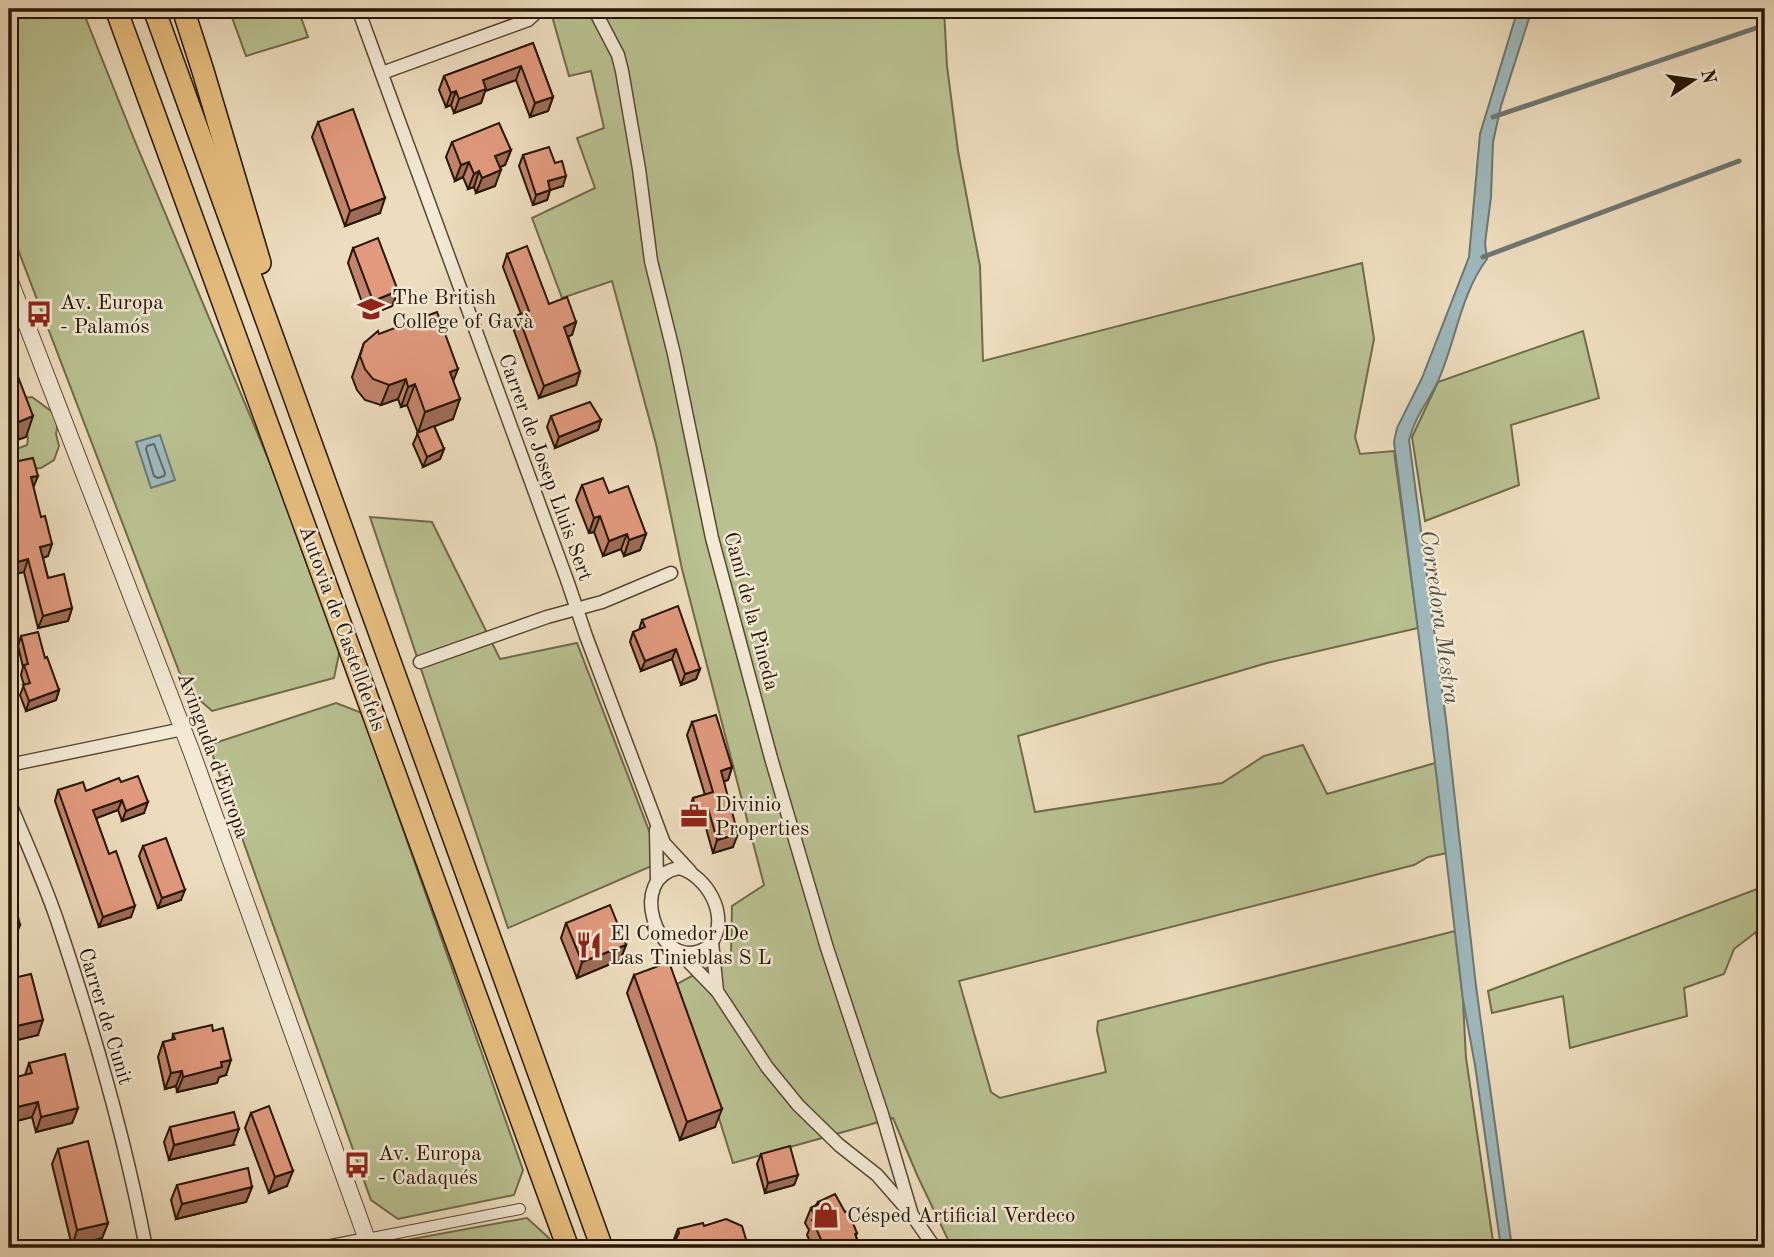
<svg xmlns="http://www.w3.org/2000/svg" width="1774" height="1257" font-family="'Old Standard TT',serif">
<style>
.green{fill:#b9c191;stroke:#706b4a;stroke-width:2}
.water{fill:#9eb9bd;stroke:#6e7773;stroke-width:2}
.lines{fill:none;stroke-linecap:round;stroke-linejoin:round}
.shore{stroke:#626760;stroke-width:2}
.stream{stroke:#6e7773;stroke-width:5}
.pedestrian-casing{stroke:#584732;stroke-width:12}
.minor-casing{stroke:#584732;stroke-width:15}
.tertiary-casing{stroke:#584732;stroke-width:18}
.trunk-casing{stroke:#261503;stroke-width:24}
.pedestrian{stroke:#f3e9d5;stroke-width:10}
.minor{stroke:#f3e9d5;stroke-width:12}
.tertiary{stroke:#f3e9d5;stroke-width:16}
.trunk{stroke:#e6be7f;stroke-width:21}
.wall{fill:#c2846c;stroke:#261503;stroke-width:2}
.shaded-wall{fill:#9e6c58;stroke:#261503;stroke-width:2}
.building{fill:#e19a7e;stroke:#261503;stroke-width:2}
.labels{text-anchor:middle;stroke-width:5;stroke-linejoin:round;paint-order:stroke}
.poi-label{font-size:21px;fill:#261503;stroke:#f3e9d5;text-anchor:start}
.street-label{font-size:21px;fill:#261503;stroke:#f3e9d5}
.water-label{font-size:23px;font-style:italic;fill:#504e44;stroke:#f3e9d5}
</style>
<rect width="100%" height="100%" fill="#edddbe"/>
<filter id="stains"><feTurbulence type="fractalNoise" baseFrequency=".00286" numOctaves="4"/><feColorMatrix values="0 0 0 0 .2 0 0 0 0 .09 0 0 0 0 .02 0 0 0 .5 -.17"/></filter>
<radialGradient id="worn" r=".72"><stop offset=".6" stop-color="#630" stop-opacity="0"/><stop offset="1" stop-color="#630" stop-opacity=".3"/></radialGradient>
<!-- green -->
<g class="green">
<polygon points="9,9 82,9 134,139 277,480 340,649 334,678 212,711 185,687 9,226"/>
<polygon points="229,9 298,9 308,37 246,56"/>
<polygon points="550,9 944,9 947,66 958,151 980,266 983,361 1362,263 1374,339 1355,437 1360,454 1394,451 1418,628 1267,663 1018,736 1035,812 1222,783 1264,756 1303,745 1327,794 1435,763 1447,853 1428,857 1414,865 959,981 991,1092 1000,1098 1106,1072 1097,1030 1098,1021 1455,931 1463,1000 1466,1058 1494,1248 952,1248 918,1177 893,1118 733,1163 677,984 731,955 732,906 764,885 682,569 656,444 612,281 562,298 532,218 595,188 577,138 604,128 591,71 569,76"/>
<polygon points="1583,331 1599,398 1511,425 1519,485 1425,521 1412,437 1438,382"/>
<polygon points="32,397 51,411 58,421 56,434 59,446 54,460 41,468 9,471 9,452 27,445 28,439 22,398"/>
<polygon points="370,517 432,522 500,659 577,643 661,862 508,928"/>
<polygon points="336,703 362,713 523,1170 514,1195 398,1219 371,1200 209,745"/>
<polygon points="1765,886 1765,1004 1756,932 1734,949 1724,974 1684,988 1687,1016 1570,1048 1563,996 1492,1013 1488,991"/>
<polygon points="527,1218 549,1238 553,1248 399,1248 401,1241"/>
</g>
<!-- water -->
<g class="water">
<path d="M1518,9H1532L1501,106L1493,142L1491,197L1485,243L1487,259C1460,295 1456,341 1438,381C1428,403 1416,414 1409,440L1446,720L1476,986L1512,1248H1501L1475,1065L1463,1000L1435,763L1394,442L1397,428L1422,378L1469,257L1480,134Z"/>
<polygon points="160,435 175,480 151,488 136,442"/>
</g>
<g class="lines">
<!-- shore -->
<polygon class="shore" points="154,444 165,473 164,476 158,478 154,476 146,449 147,446"/>
<!-- stream -->
<g class="stream">
<polyline points="1493,117 1765,25"/>
<polyline points="1483,257 1739,161"/>
</g>
<!-- pedestrian casing -->
<g class="pedestrian-casing">
<polyline id="pedestrian" points="367,1239 520,1209"/>
</g>
<!-- minor casing -->
<g class="minor-casing">
<g id="minor">
<polyline points="358,9 567,580 586,636 664,843 690,871"/>
<polyline points="594,9 618,55 622,71 639,169 651,261 674,354 712,538 771,758 827,948 882,1114 912,1215"/>
<polyline points="382,73 528,20 540,9"/>
<polyline points="420,662 547,617 602,602 671,573"/>
<polyline points="9,765 183,729"/>
<path d="M9,801C25,840 43,879 57,920C93,1027 125,1137 146,1248"/>
<polyline points="656,830 657,880"/>
<path d="M679,868C706,875 730,915 712,942C709,947 705,949 700,951C656,967 627,877 679,868Z"/>
<polyline points="712,942 717,991"/>
<polyline points="681,954 717,991 767,1067 798,1105 839,1145 877,1175 912,1215 935,1248"/>
<polyline points="321,1248 367,1239"/>
</g>
</g>
<!-- tertiary casing -->
<g class="tertiary-casing">
<polyline id="tertiary" points="9,279 192,753 370,1248"/>
</g>
<!-- trunk casing -->
<g class="trunk-casing">
<g id="trunk">
<polyline points="116,9 568,1248"/>
<polyline points="154,9 602,1248"/>
<polyline points="183,9 203,71 260,263"/>
</g>
</g>
<!-- pedestrian -->
<use href="#pedestrian" class="pedestrian"/>
<!-- minor -->
<use href="#minor" class="minor"/>
<!-- tertiary -->
<use href="#tertiary" class="tertiary"/>
<!-- trunk -->
<use href="#trunk" class="trunk"/>
</g>
<!-- wall -->
<g class="wall">
<polygon points="533,43 553,97 548,111 530,117 516,80 485,91 481,103 454,113 451,105 446,107 439,90 444,76"/>
<polygon points="318,122 380,213 345,226 312,137"/>
<polygon points="452,142 511,150 505,165 500,167 495,186 476,193 474,187 468,189 463,177 455,181 446,157"/>
<polygon points="523,155 555,163 563,186 550,190 547,200 533,205 519,166"/>
<polygon points="353,248 398,291 392,306 367,316 348,263"/>
<polygon points="507,254 549,304 576,322 572,335 568,336 580,372 576,385 539,398 513,328 518,315 521,314 503,267"/>
<polygon points="379,334 453,381 453,419 434,426 444,449 440,459 423,467 413,444 418,433 407,405 401,407 398,399 381,405 365,400 357,390 352,377 364,343"/>
<polygon points="551,416 601,420 598,430 555,448 547,427"/>
<polygon points="9,463 33,487 48,556 43,558 48,578 72,608 68,621 38,628 24,572 10,575 9,571"/>
<polygon points="582,485 609,493 646,534 640,550 624,556 621,549 603,556 594,532 589,533 576,500"/>
<polygon points="642,620 700,669 696,679 681,685 672,659 641,671 630,642 633,632 639,630"/>
<polygon points="21,636 45,658 59,690 56,700 26,711 20,695 24,685 21,675 23,667 18,646"/>
<polygon points="692,722 732,767 728,780 724,781 733,847 713,853 704,821 692,824 688,811 693,798 705,795 687,735"/>
<polygon points="121,782 144,813 122,821 118,810 96,818 131,917 99,927 55,801 58,790 86,791"/>
<polygon points="143,846 181,900 158,908 139,856"/>
<polygon points="566,923 626,945 620,960 577,978 561,938"/>
<polygon points="634,975 715,1127 680,1140 627,993"/>
<polygon points="9,979 38,1035 9,1042"/>
<polygon points="173,1034 226,1075 219,1077 217,1083 177,1092 176,1086 165,1089 158,1057 163,1042 172,1040"/>
<polygon points="29,1063 78,1108 72,1123 36,1132 32,1117 9,1123 9,1079 25,1075"/>
<polygon points="251,1113 287,1186 269,1193 245,1128"/>
<polygon points="170,1127 233,1145 169,1160 164,1142"/>
<polygon points="58,1149 108,1223 102,1238 72,1246 52,1164"/>
<polygon points="761,1154 798,1175 794,1185 765,1193 757,1164"/>
<polygon points="177,1185 252,1187 246,1202 176,1219 171,1200"/>
<polygon points="818,1202 857,1233 856,1236 860,1248 813,1248 807,1235 809,1230 805,1223 811,1208 816,1205"/>
<polygon points="704,1226 748,1246 747,1248 668,1248 672,1247 675,1241 674,1239 678,1229"/>
</g>
<!-- shaded-wall -->
<g class="shaded-wall">
<polygon points="396,9 405,9 394,13"/>
<polygon points="521,66 516,80 485,91 481,103 454,113 459,99 483,80"/>
<polygon points="456,91 451,105 446,107 451,93"/>
<polygon points="553,97 548,111 530,117 535,103"/>
<polygon points="511,150 505,165 490,171 495,156"/>
<polygon points="469,162 463,177 455,181 461,165"/>
<polygon points="501,170 495,186 476,193 482,178"/>
<polygon points="479,171 474,187 468,189 474,174"/>
<polygon points="566,176 563,186 544,192 548,181"/>
<polygon points="550,190 547,200 533,205 536,195"/>
<polygon points="385,198 380,213 345,226 350,211"/>
<polygon points="398,291 392,306 367,316 373,301"/>
<polygon points="576,322 572,335 560,339 564,327"/>
<polygon points="458,369 450,389 450,372"/>
<polygon points="580,372 576,385 539,398 544,386"/>
<polygon points="406,379 398,399 381,405 389,385"/>
<polygon points="415,384 407,405 401,407 408,387"/>
<polygon points="460,399 453,419 418,433 425,412"/>
<polygon points="33,416 26,437 9,443 9,426"/>
<polygon points="601,420 598,430 555,448 559,437"/>
<polygon points="444,449 440,459 423,467 427,457"/>
<polygon points="38,476 33,488 31,477"/>
<polygon points="600,516 594,532 589,533 594,518"/>
<polygon points="627,534 621,549 603,556 609,541"/>
<polygon points="646,534 640,550 624,556 629,540"/>
<polygon points="52,544 48,556 36,560 40,547"/>
<polygon points="28,559 24,572 10,575 14,563"/>
<polygon points="72,608 68,621 38,628 43,616"/>
<polygon points="676,649 672,659 641,671 645,661"/>
<polygon points="700,669 696,679 681,685 685,674"/>
<polygon points="59,690 56,700 26,711 29,701"/>
<polygon points="732,767 728,780 716,784 721,771"/>
<polygon points="122,800 118,810 89,821 93,810"/>
<polygon points="148,802 144,813 122,821 126,811"/>
<polygon points="708,808 704,821 692,824 696,811"/>
<polygon points="738,834 733,847 713,853 717,840"/>
<polygon points="185,890 181,900 158,908 162,898"/>
<polygon points="135,906 131,917 99,927 103,917"/>
<polygon points="20,925 14,940 9,942 9,928"/>
<polygon points="626,945 620,960 577,978 582,962"/>
<polygon points="43,1020 38,1035 9,1042 9,1036 12,1027"/>
<polygon points="231,1060 226,1075 219,1077 217,1083 177,1092 183,1077 221,1062"/>
<polygon points="182,1071 176,1086 165,1089 171,1073"/>
<polygon points="38,1102 32,1117 9,1123 9,1119 13,1108"/>
<polygon points="78,1108 72,1123 36,1132 41,1117"/>
<polygon points="722,1109 715,1127 680,1140 687,1122"/>
<polygon points="239,1129 233,1145 169,1160 174,1145"/>
<polygon points="293,1171 287,1186 269,1193 275,1177"/>
<polygon points="798,1175 794,1185 765,1193 768,1183"/>
<polygon points="252,1187 246,1202 176,1219 182,1204"/>
<polygon points="108,1223 102,1238 72,1246 77,1230"/>
</g>
<!-- building -->
<g class="building">
<polygon points="533,43 553,97 535,103 521,66 483,80 486,89 459,99 456,91 451,93 444,76"/>
<polygon points="353,109 385,198 350,211 318,122"/>
<polygon points="499,123 511,150 495,156 501,170 482,178 479,171 474,174 469,162 461,165 452,142"/>
<polygon points="549,147 555,163 562,161 566,176 548,181 550,190 536,195 523,155"/>
<polygon points="378,238 398,291 373,301 353,248"/>
<polygon points="527,246 549,304 567,297 576,322 564,327 580,372 544,386 518,315 529,311 507,254"/>
<polygon points="437,312 458,369 450,372 460,399 425,412 415,384 408,387 406,379 389,385 373,379 365,369 360,356 364,343 378,331 379,334"/>
<polygon points="9,353 33,416 9,426"/>
<polygon points="590,402 601,420 559,437 551,416"/>
<polygon points="434,426 444,449 427,457 417,433"/>
<polygon points="33,458 38,476 31,477 41,517 45,516 52,544 40,547 48,578 64,574 72,608 43,616 28,559 14,563 9,542 9,526 14,524 9,503 9,486 14,485 9,463"/>
<polygon points="603,478 609,493 628,486 646,534 629,540 627,534 609,541 600,516 594,518 582,485"/>
<polygon points="678,606 700,669 685,674 676,649 645,661 633,632 645,627 642,620"/>
<polygon points="38,632 45,658 47,657 59,690 29,701 23,685 30,683 24,665 28,664 21,636"/>
<polygon points="716,715 732,767 721,771 738,834 717,840 708,808 696,811 693,798 713,792 692,722"/>
<polygon points="138,776 148,802 126,811 122,800 93,810 109,854 116,851 135,906 103,917 58,790 83,782 86,791 119,778 121,782"/>
<polygon points="166,838 185,890 162,898 143,846"/>
<polygon points="13,896 20,925 9,928 9,897"/>
<polygon points="610,905 626,945 582,962 566,923"/>
<polygon points="669,962 722,1109 687,1122 634,975"/>
<polygon points="31,974 43,1020 12,1027 10,1018 9,1019 9,979"/>
<polygon points="212,1025 213,1031 223,1028 231,1060 221,1062 222,1067 183,1077 182,1071 171,1073 163,1042 175,1039 173,1034"/>
<polygon points="65,1054 78,1108 41,1117 38,1102 13,1108 9,1091 9,1079 32,1073 29,1063"/>
<polygon points="269,1106 293,1171 275,1177 251,1113"/>
<polygon points="234,1112 239,1129 174,1145 170,1127"/>
<polygon points="88,1141 108,1223 77,1230 58,1149"/>
<polygon points="790,1146 798,1175 768,1183 761,1154"/>
<polygon points="248,1168 252,1187 182,1204 177,1185"/>
<polygon points="835,1194 845,1212 848,1211 857,1233 855,1234 860,1248 825,1248 812,1220 816,1219 811,1208 819,1204 818,1202"/>
<polygon points="726,1219 742,1226 748,1246 745,1248 714,1248 701,1243 699,1248 668,1248 672,1247 679,1233 678,1229 703,1223 704,1226"/>
</g>
<!-- icons -->
<defs>
<g id="university-bare" transform="scale(2.1)"><path d="M0-5L7-2L0 1L-7-2ZM-4 1L0 2.5L4 1V4Q0 6-4 4Z" fill="#8f2418" stroke="#f3e9d5" stroke-width="2.5" paint-order="stroke"/></g>
<g id="bus-bare" transform="scale(2.1)"><path d="M-5-6H5V4H4V6H2V4H-2V6H-4V4H-5ZM-3.5-4V0h7V-4ZM-3.5 1.2v1.5H-2V1.2ZM2 1.2v1.5H3.5V1.2Z" fill="#8f2418" stroke="#f3e9d5" stroke-width="2.5" paint-order="stroke"/></g>
<g id="office-bare" transform="scale(2.1)"><path d="M-6-3h4V-5.5h4V-3h4V5H-6ZM-1-4.5V-3h2v-1.5ZM-6 0V1H6V0Z" fill="#8f2418" stroke="#f3e9d5" stroke-width="2.5" paint-order="stroke"/></g>
<g id="restaurant-bare" transform="scale(2.1)"><path d="M-5-6h1v4h1v-4h1v4h1v-4h1v5L-1.5 .5V6h-2V.5L-5-1ZM5-6V6H3V1.5H1.5Q1.5-4 5-6Z" fill="#8f2418" stroke="#f3e9d5" stroke-width="2.5" paint-order="stroke"/></g>
<g id="shop-bare" transform="scale(2.1)"><path d="M-5-2.5h2.3a2.7 3.5 0 0 1 5.4 0H5L5.5 6h-11ZM-1.5-2.5h3a1.5 2.3 0 0 0-3 0Z" fill="#8f2418" stroke="#f3e9d5" stroke-width="2.5" paint-order="stroke"/></g>
</defs>
<g fill-rule="evenodd">
<use href="#university-bare" x="371" y="309"/>
<use href="#bus-bare" x="39" y="314"/>
<use href="#office-bare" x="694" y="816"/>
<use href="#restaurant-bare" x="589" y="945"/>
<use href="#bus-bare" x="357" y="1165"/>
<use href="#shop-bare" x="826" y="1215"/>
</g>
<g class="labels">
<!-- poi labels -->
<g class="poi-label">
<text x="392" y="304">The British<tspan x="392" dy="24">College of Gavà</tspan></text>
<text x="60" y="309">Av. Europa<tspan x="60" dy="24">- Palamós</tspan></text>
<text x="715" y="811">Divinio<tspan x="715" dy="24">Properties</tspan></text>
<text x="610" y="940">El Comedor De<tspan x="610" dy="24">Las Tinieblas S L</tspan></text>
<text x="378" y="1160">Av. Europa<tspan x="378" dy="24">- Cadaqués</tspan></text>
<text x="847" y="1222">Césped Artificial Verdeco</text>
</g>
<!-- street labels -->
<g class="street-label">
<text transform="translate(546 467) rotate(70)" y="7">Carrer de Josep Lluis Sert</text>
<text transform="translate(752 611) rotate(75)" y="7">Camí de la Pineda</text>
<text transform="translate(343 628) rotate(70)" y="7">Autovia de Castelldefels</text>
<text transform="translate(214 755) rotate(70)" y="7">Avinguda d'Europa</text>
<text transform="translate(106 1016) rotate(73)" y="7">Carrer de Cunit</text>
</g>
<!-- water labels -->
<g class="water-label">
<text transform="translate(1441 617) rotate(82)" y="8">Corredora Mestra</text>
</g>
</g>
<!-- margin -->
<rect width="1774" height="1257" fill="none" stroke="#edddbe" stroke-width="35"/>
<rect x="10" y="10" width="1753" height="1236" fill="none" stroke="#261503" stroke-width="3.5"/>
<rect x="18" y="18" width="1739" height="1222" fill="none" stroke="#261503" stroke-width="2"/>
<!-- north arrow -->
<g transform="translate(1693 80) rotate(77)" stroke="#f3e9d5" stroke-width="5" paint-order="stroke">
<path d="M0-5L12 26L0 18L-12 26Z" fill="#261503"/>
<text y="-10" font-size="19" font-weight="bold" text-anchor="middle" fill="#261503">N</text>
</g>
<rect width="100%" height="100%" filter="url(#stains)"/>
<rect width="100%" height="100%" fill="url(#worn)"/>
</svg>
